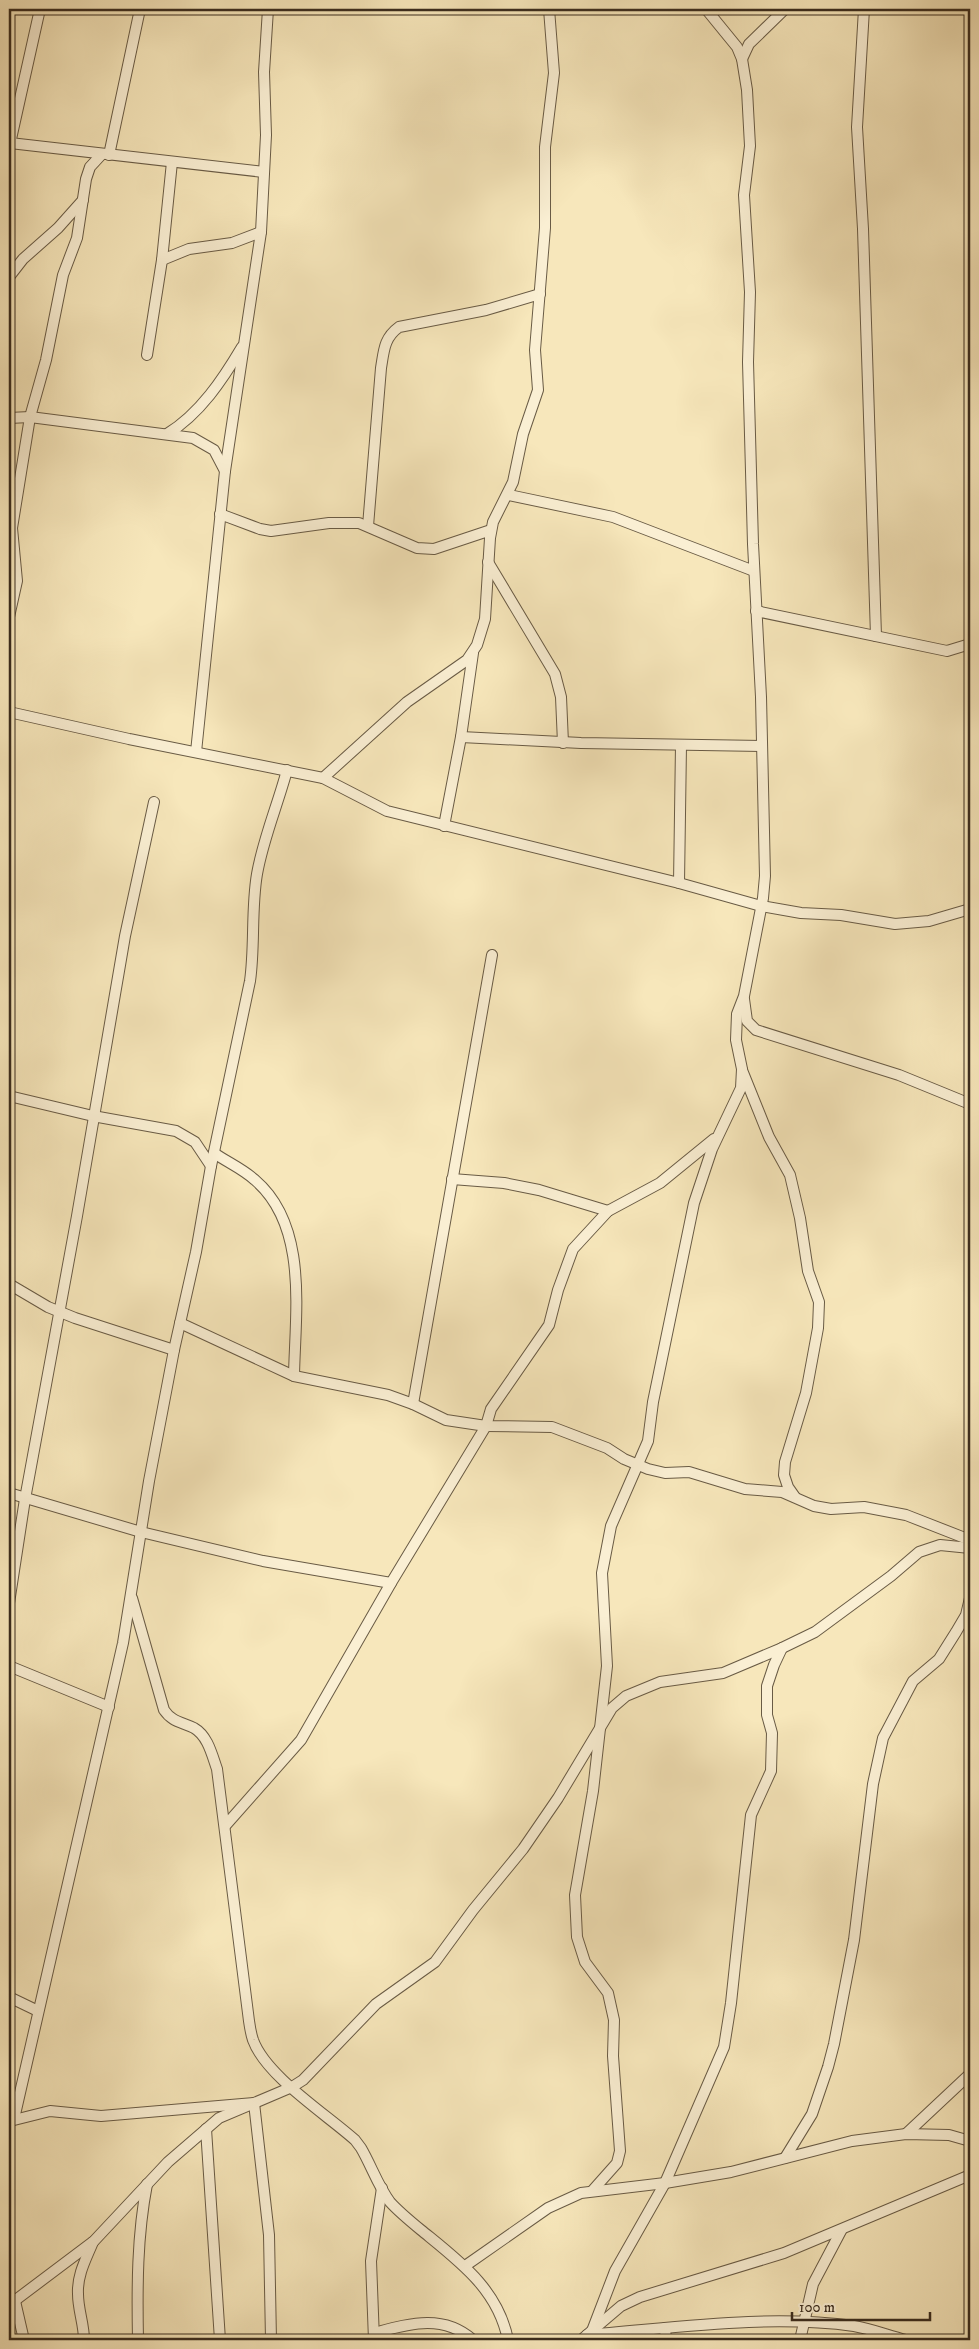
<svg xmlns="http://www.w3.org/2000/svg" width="979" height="2349" font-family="'IM FELL DW Pica',serif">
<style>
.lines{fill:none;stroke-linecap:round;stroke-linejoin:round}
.street-casing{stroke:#695b45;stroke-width:12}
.street{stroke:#faefd3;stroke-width:10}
</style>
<rect width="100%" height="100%" fill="#f7e7bb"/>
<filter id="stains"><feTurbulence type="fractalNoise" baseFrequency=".004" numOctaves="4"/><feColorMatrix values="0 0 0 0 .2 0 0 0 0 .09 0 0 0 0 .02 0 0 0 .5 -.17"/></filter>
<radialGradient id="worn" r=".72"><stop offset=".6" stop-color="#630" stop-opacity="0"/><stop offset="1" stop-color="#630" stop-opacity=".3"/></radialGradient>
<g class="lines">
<!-- street casing -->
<g class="street-casing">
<g id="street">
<polyline points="864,9 857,127 863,229 876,636"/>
<polyline points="742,59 749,44 785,9"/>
<polyline points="10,143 264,172"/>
<polyline points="9,148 40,9"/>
<polyline points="109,155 140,9"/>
<polyline points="162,260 189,249 232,243 261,232"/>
<polyline points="9,277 23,259 58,228 83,200"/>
<polyline points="147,355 162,260 172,162"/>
<polyline points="9,418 30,417 193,438 214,450 225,471"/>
<path d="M167,434C200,414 223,379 242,347"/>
<polyline points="509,495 613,517 754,571"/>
<polyline points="220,514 260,529 271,531 329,523 359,523 417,548 434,549 491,530"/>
<path d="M368,526L381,368C384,350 384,338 399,327L486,310L540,294"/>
<polyline points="488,562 555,674 561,697 563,743"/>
<polyline points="756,611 947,651 970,644"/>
<polyline points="9,617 17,581 12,528 30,417 46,360 63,275 77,238 86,179 90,167 102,154"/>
<polyline points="9,712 129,739 323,778 387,811 679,883 761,906 801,913 841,915 895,924 929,921 970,909"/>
<polyline points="461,737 581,743 762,746"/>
<polyline points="196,752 225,471 261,232 266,135 264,72 268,9"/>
<polyline points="323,778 407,702 467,660 477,645 485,619 490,538 493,522 513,482 523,434 538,390 535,350 545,228 545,147 554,73 549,9"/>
<polyline points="444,826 461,737 473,653"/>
<polyline points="679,883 681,745"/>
<polyline points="744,999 747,1021 756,1030 899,1075 970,1104"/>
<polyline points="742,1070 769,1137 790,1175 800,1218 808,1271 819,1302 818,1328 806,1393 785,1462 784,1475 788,1487 795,1497"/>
<polyline points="9,1096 93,1116 176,1131 195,1142 211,1166"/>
<path d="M214,1153C227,1162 243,1169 255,1180C309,1226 295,1314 294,1376"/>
<polyline points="452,1179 504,1183 539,1190 608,1211"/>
<polyline points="9,1284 48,1307 75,1318 174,1350"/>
<polyline points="180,1323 294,1376 388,1395 413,1404 446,1420 486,1426 552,1427 607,1448 624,1459 648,1469 665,1473 689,1472 745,1489 782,1492 814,1506 831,1509 864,1507 906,1515 970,1540"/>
<polyline points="413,1404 492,955"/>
<polyline points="9,1493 141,1532 263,1561 391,1583"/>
<path d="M132,1598L164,1710C172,1722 182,1722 194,1728C208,1736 212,1755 217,1769L249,2021C250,2028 251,2034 253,2040C266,2076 326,2114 355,2140L361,2148C371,2165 378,2186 390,2202C399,2212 410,2221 421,2230C459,2261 498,2289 508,2340"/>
<polyline points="9,1603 25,1499 77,1216 125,936 154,802"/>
<polyline points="9,1666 109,1707"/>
<polyline points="225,1826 301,1740 391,1583 486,1426 491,1409 549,1325 558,1290 573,1249 608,1211 660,1183 714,1139"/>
<polyline points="9,1997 38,2011"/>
<path d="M14,2119L123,1643L149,1481L174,1350L196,1252L211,1166L250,981C255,946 251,909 257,874C263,839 278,804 287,770"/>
<polyline points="10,2121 50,2111 101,2116 254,2103 269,2235 271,2340"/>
<polyline points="206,2129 220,2340"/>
<polyline points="906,2134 970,2074"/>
<polyline points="785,2158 812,2114 828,2067 834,2044 854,1940 873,1784 883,1738 913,1681 939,1659 956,1632 966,1615 970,1598"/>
<polyline points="593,2190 617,2163 620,2151 613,2056 614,2020 608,1993 585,1962 577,1937 575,1895 593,1791 607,1666 602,1573 611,1526 648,1441 653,1402 694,1203 712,1149 741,1088 742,1069 736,1040 737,1014 744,996 763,898 765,876 761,697 753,544 748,362 750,292 744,195 750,146 747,90 742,59 737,47 706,9"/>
<polyline points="465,2266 548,2208 581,2193 665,2183 731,2172 852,2141 906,2134 949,2135 970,2141"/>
<polyline points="15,2301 24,2340"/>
<polyline points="9,2305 94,2241 168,2162 219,2118 292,2087 303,2080 376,2004 435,1962 473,1910 523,1849 558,1798 612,1708 626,1696 660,1682 723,1673 782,1648 815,1632 891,1576 919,1552 940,1545 970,1548"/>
<polyline points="665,2328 666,2340"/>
<polyline points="592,2331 615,2271 665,2183 724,2047 731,2003 751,1815 771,1771 772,1733 767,1715 767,1686 774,1665 782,1648"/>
<path d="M374,2333C408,2324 443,2313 473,2340"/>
<path d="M587,2335C675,2328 767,2314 854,2326C872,2329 889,2336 906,2340"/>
<path d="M84,2340C84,2324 78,2310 78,2294C77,2275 86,2259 93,2242"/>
<path d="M138,2340C137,2288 137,2236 147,2184"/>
<polyline points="374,2340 371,2261 382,2188"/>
<polyline points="581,2340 621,2306 640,2297 784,2253 970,2175"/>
<polyline points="800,2340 813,2284 841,2231"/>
</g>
</g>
<!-- street -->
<use href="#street" class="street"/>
</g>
<!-- margin -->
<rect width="979" height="2349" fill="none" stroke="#f7e7bb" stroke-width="30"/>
<rect x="10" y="10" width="959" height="2329" fill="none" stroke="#3a2c1e" stroke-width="2.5"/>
<rect x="15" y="15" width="949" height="2319" fill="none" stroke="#3a2c1e"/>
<!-- scale -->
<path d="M792 2312v8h138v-8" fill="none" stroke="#3a2c1e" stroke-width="2.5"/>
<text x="799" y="2312" font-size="15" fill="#3a2c1e" stroke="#faefd3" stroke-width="4" paint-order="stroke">100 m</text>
<rect width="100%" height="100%" filter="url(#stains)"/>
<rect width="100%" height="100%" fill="url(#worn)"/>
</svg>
